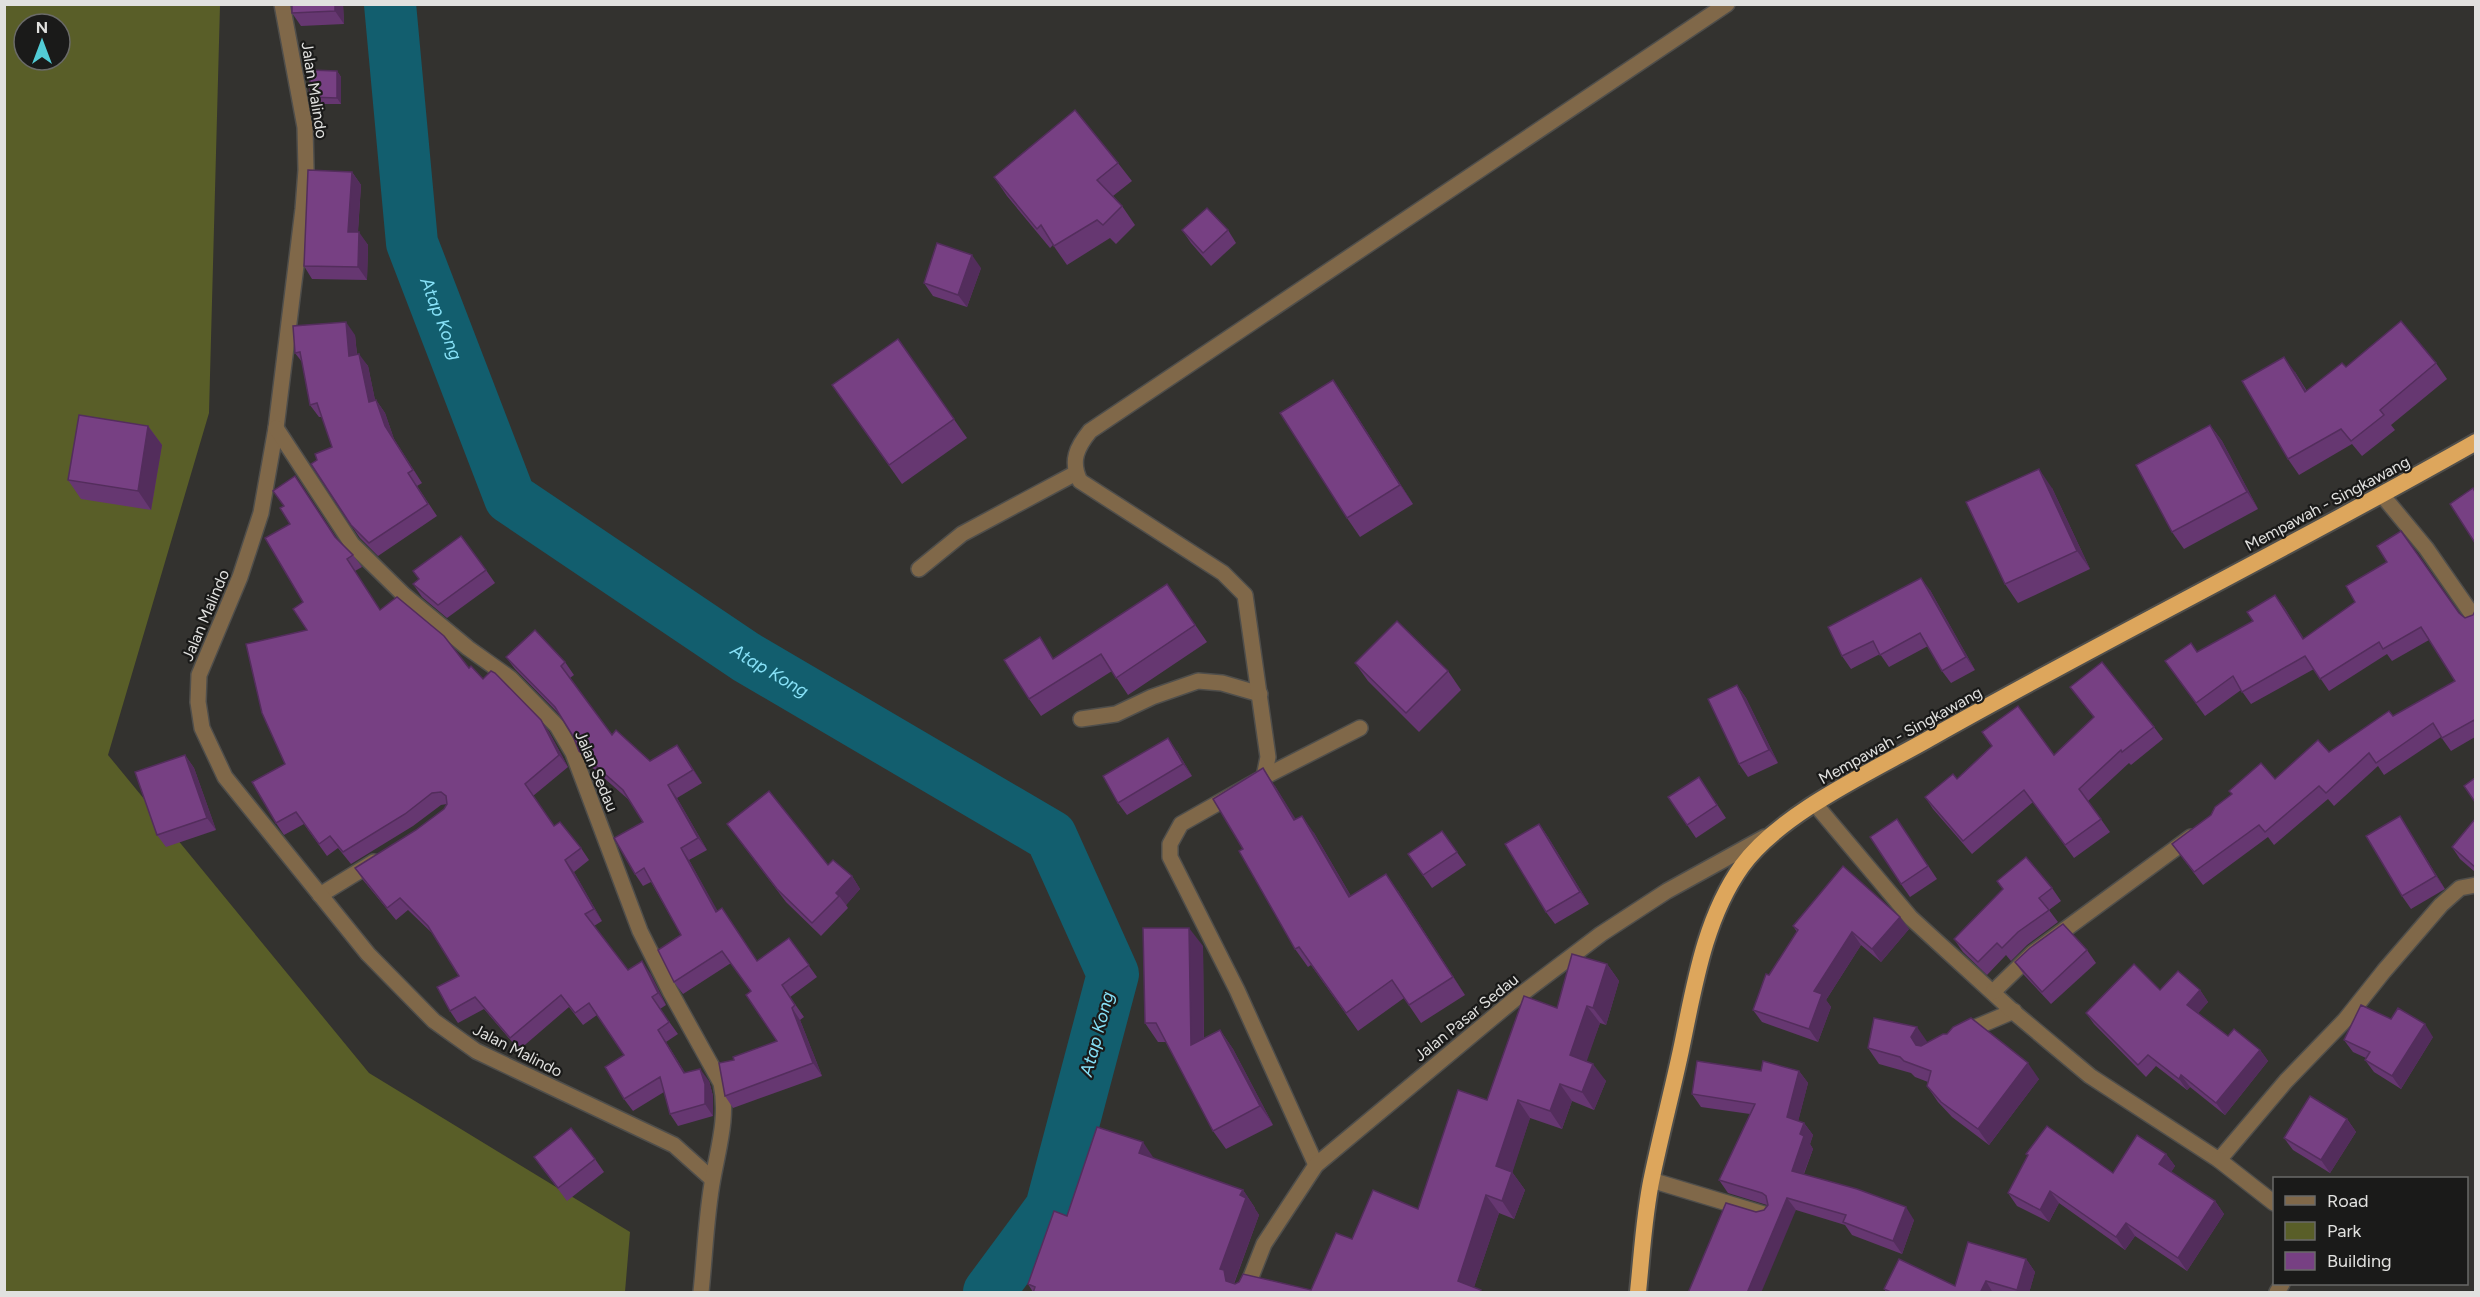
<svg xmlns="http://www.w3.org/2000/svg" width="2480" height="1297" font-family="Figtree,sans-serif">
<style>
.green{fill:#595e28;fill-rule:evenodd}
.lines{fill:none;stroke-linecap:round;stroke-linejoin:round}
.river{stroke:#125e6e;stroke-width:52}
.service-casing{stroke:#4f4e4b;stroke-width:18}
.minor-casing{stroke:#4f4e4b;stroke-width:18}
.trunk-casing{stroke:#4f4e4b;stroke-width:20}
.service{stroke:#806849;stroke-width:15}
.minor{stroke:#806849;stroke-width:15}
.trunk{stroke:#dda65c;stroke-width:16}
.wall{fill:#663771}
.shaded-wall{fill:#532d5c}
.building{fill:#774083;stroke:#532d5c;stroke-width:1.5}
.labels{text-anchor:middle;stroke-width:4.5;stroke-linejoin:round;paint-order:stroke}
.street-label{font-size:16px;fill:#e1e1df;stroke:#1a1a19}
.water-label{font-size:18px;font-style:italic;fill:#87e1f7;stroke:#1a1a19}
</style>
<rect width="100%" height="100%" fill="#33322f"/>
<!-- green -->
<path class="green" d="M5,5H220L209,413L108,755L369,1073L630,1232L625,1292H5ZM24,24H60V60H24Z"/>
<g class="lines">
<!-- river -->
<path class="river" id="s1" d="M390,4L412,243L510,498L746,657L1051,836L1113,974L1051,1208L989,1292"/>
<!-- service casing -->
<g class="service-casing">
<g id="service">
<polyline points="919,569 962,534 1076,473"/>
<polyline points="1081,719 1116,714 1152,697 1198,681 1222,683 1260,694"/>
<polyline points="1264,777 1360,728"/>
<polyline points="320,895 374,862"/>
<polyline points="1962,1033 2014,1011"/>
<path d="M1316,1165L1237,990L1170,857V844L1181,824L1264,777L1268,757L1245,595L1223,573L1080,481C1070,461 1077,447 1090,431L1727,4"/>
</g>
</g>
<!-- minor casing -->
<g class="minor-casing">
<g id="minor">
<polyline points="282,4 305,127 306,170 303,209 276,428 261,513 240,577 199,675 198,702 202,728 225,777 368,954 434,1021 476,1051 674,1145 712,1179"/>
<path d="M276,428L352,544L404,595L468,648L510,678L557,726L573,753L640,931L670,991L721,1083C728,1116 719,1145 713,1178C706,1215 705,1255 701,1292"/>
<polyline points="2382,495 2426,548 2476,620"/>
<polyline points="1815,804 1911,918 2016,1014 2090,1076 2219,1160 2286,1081 2345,1020 2384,971 2441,905 2460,888 2476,885"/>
<polyline points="1993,992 2033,953 2191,837"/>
<polyline points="2219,1160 2274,1203"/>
<polyline points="1651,1180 1767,1215"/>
<polyline points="1245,1292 1264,1244 1316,1165 1515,999 1601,934 1667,891 1765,837"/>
<polyline points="2277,1292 2282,1284"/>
</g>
</g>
<!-- trunk casing -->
<g class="trunk-casing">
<path id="trunk" d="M1638,1292C1642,1254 1644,1214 1652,1177C1661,1134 1672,1092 1681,1050C1694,988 1704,919 1742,866C1781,812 1875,770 1934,736C2113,635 2297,544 2476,442"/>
</g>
<!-- service -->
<use href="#service" class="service"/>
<!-- minor -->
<use href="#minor" class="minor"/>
<!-- trunk -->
<use href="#trunk" class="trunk"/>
</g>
<!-- wall -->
<g class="wall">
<polygon points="343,4 344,24 301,26 292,13"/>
<polygon points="337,71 341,77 341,104 314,104 310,97"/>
<polygon points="1118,163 1132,181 1113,196 1122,206 1135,225 1116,244 1110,238 1067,265 1053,245 1050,248 1007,196 994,177"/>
<polygon points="352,172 361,185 358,232 368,245 367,280 312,279 304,266"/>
<polygon points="1182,230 1228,230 1236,243 1211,266 1191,243"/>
<polygon points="981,268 967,307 933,296 924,283"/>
<polygon points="355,335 357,354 368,366 375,400 376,400 385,413 394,439 422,483 417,486 437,516 378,556 360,538 351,525 317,460 332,447 322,417 319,417 310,405 302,362 295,353"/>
<polygon points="898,339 967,438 902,484 832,385"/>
<polygon points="2436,363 2447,379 2391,425 2395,430 2362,456 2352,444 2299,475 2288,459 2295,372 2307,391 2346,367"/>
<polygon points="1333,380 1346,399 1413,504 1360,537 1347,518"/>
<polygon points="2210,425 2222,441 2258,509 2184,549 2172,532"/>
<polygon points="148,426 162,445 151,510 81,499 68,480"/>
<polygon points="295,476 337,539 353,555 362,567 355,571 380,610 469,668 541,720 549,732 568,767 533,796 554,826 581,848 589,860 574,872 602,921 594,926 628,970 650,973 666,1005 660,1009 678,1034 666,1042 685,1073 709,1081 713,1096 713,1116 678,1126 670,1114 664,1092 633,1111 624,1099 624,1055 597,1015 583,1025 569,1007 519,1050 484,1009 458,1023 450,1011 459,976 434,935 408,910 396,920 363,880 355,868 416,830 444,809 447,804 441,805 413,826 351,864 338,848 327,856 304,824 284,835 276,823 307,630 290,524 284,506"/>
<polygon points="2052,488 2090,569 2018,603 2005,584"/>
<polygon points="486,570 495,583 447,618 422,597 413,584"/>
<polygon points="1167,584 1207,642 1128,695 1112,671 1041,716 1029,699 1054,658"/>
<polygon points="1930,590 1975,670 1951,683 1942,671 1928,646 1889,667 1880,654 1851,669 1842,656"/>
<polygon points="2284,607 2303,638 2459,613 2465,618 2473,615 2475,611 2475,737 2451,751 2441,737 2384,775 2378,766 2334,806 2328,799 2274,845 2268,837 2203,885 2172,844 2275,779 2329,752 2455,681 2429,640 2392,661 2387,654 2329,691 2314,669 2251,704 2241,690 2205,716 2165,661 2197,652 2253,621"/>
<polygon points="506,657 565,662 574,675 570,678 612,735 650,761 677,745 702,783 677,798 707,850 689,860 717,911 757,961 789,938 817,977 790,997 804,1017 800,1020 822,1076 733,1108 725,1096 734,1060 777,1041 751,992 731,963 683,994 674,982 681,935 651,882 643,886 635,874 643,822 629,800 587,763 579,751 573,736 561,716 515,669"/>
<polygon points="1355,663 1448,671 1461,690 1419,732 1368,681"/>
<polygon points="1737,685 1746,698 1778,763 1748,777 1739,764"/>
<polygon points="2070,687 2154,727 2163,739 2131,765 2129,763 2088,801 2110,832 2074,858 2033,802 1972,854 1933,809 1925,797 1957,779 1992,747 1982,732 2054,755 2094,718"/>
<polygon points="1177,751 1192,776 1127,815 1118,803"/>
<polygon points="185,755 194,768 216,830 166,847 157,835"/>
<polygon points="1699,777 1726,818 1696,838 1668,797"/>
<polygon points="1275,786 1295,819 1314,833 1351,896 1398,891 1465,995 1421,1023 1404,998 1358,1031 1311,965 1308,967 1295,949 1243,849"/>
<polygon points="1897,819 1937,879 1910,897 1901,884"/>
<polygon points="2475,819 2475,872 2460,859 2452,847"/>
<polygon points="727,824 828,865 852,876 860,889 846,905 848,908 821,936 786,902"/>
<polygon points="1539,824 1548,837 1589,904 1555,924 1546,912"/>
<polygon points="2408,829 2445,889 2411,909 2402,896"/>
<polygon points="1442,831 1466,865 1432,888 1408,854"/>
<polygon points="1997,881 2052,888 2061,901 2049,910 2058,922 2027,945 2011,961 2006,955 1987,975 1963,952 1954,939 2003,889"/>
<polygon points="1793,926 1909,929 1881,962 1861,945 1826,1000 1831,1007 1818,1042 1762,1022 1753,1010 1769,975 1797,932"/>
<polygon points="1203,946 1204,1038 1220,1030 1233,1049 1273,1125 1226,1149 1213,1131 1166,1042 1158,1042 1145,1023"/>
<polygon points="2087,950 2096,963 2051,1004 2024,975 2015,962"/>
<polygon points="1607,964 1619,981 1606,1025 1600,1023 1586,1061 1606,1081 1594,1110 1572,1101 1562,1129 1530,1118 1512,1172 1525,1190 1514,1219 1499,1213 1474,1287 1483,1293 1033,1292 1028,1284 1067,1216 1155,1159 1243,1190 1255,1208 1255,1209 1259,1215 1234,1284 1311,1290 1352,1239 1418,1209 1487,1100 1557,1008"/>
<polygon points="2160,990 2200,990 2208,1002 2198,1013 2228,1036 2260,1050 2268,1061 2225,1115 2190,1087 2187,1090 2156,1066 2146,1077 2094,1024 2086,1013"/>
<polygon points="2433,1037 2401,1089 2374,1072 2365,1060 2366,1058 2353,1052 2344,1040"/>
<polygon points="1927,1042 2039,1079 1989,1145 1952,1117 1938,1102 1927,1086 1928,1082 1915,1077 1911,1073 1879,1064 1868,1048"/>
<polygon points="1761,1071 1799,1071 1808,1083 1798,1121 1804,1123 1813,1135 1810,1144 1813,1149 1804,1174 1914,1220 1902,1254 1852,1235 1845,1225 1796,1210 1756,1212 1764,1210 1767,1205 1728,1193 1719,1180 1750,1114 1701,1107 1692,1094"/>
<polygon points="2347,1119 2356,1132 2330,1173 2293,1150 2284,1138"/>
<polygon points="2026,1154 2113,1173 2166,1154 2175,1166 2171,1172 2215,1201 2224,1214 2187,1271 2135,1236 2125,1250 2059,1203 2049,1222 2017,1206 2008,1193 2028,1156"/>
<polygon points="534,1157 595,1159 604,1172 567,1201"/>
<polygon points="2026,1259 2035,1272 2029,1293 1887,1293 1884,1289 1955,1286"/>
</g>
<!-- shaded-wall -->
<g class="shaded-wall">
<polygon points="335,4 343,4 344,24 335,11"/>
<polygon points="337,71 341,77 341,104 337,98"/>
<polygon points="352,172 361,185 357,244 348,232"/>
<polygon points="359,232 368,245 367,280 358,267"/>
<polygon points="972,255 981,268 967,307 958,295"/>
<polygon points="346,322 355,335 358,368 349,356"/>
<polygon points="359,354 368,366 378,415 369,402"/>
<polygon points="2284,357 2295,372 2316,408 2305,392"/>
<polygon points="1333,380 1346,399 1413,504 1400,485"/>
<polygon points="376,400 385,413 394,439 422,483 385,426"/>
<polygon points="2210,425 2222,441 2258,509 2247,492"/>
<polygon points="148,426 162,445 151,510 138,491"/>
<polygon points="2039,469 2052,488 2090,569 2077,551"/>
<polygon points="1921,578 1930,590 1975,670 1966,657"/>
<polygon points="2275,595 2284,607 2312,651 2303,639"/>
<polygon points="1737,685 1746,698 1778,763 1769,750"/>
<polygon points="541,720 549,732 568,767 559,755"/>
<polygon points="1168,738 1177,751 1192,776 1183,764"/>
<polygon points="677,745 686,757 702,783 693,770"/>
<polygon points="185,755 194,768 216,830 207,818"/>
<polygon points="1263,768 1275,786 1307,837 1294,820"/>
<polygon points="668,785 677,798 707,850 698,838"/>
<polygon points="1302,816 1314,833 1362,915 1349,897"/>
<polygon points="2400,816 2408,829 2445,889 2436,876"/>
<polygon points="1539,824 1548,837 1589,904 1580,892"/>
<polygon points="681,848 689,860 725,924 716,912"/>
<polygon points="565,860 574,872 602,921 594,909"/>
<polygon points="1386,874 1398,891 1465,995 1453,977"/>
<polygon points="852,876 860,889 846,905 839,896 836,893"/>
<polygon points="1900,917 1909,929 1881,962 1872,949"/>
<polygon points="1189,928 1203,946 1204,1064 1191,1045"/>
<polygon points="1852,932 1861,945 1826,1000 1831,1007 1818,1042 1809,1029 1814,991"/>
<polygon points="642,961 650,973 666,1005 658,993"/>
<polygon points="1607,964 1619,981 1606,1025 1593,1008"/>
<polygon points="2200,990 2208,1002 2195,1017 2187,1005"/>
<polygon points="1587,1006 1600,1023 1583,1072 1570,1055"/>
<polygon points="792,1008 800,1020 822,1076 813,1063"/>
<polygon points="2425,1024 2433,1037 2401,1089 2392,1076"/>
<polygon points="1917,1027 1928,1043 1922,1053 1911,1037"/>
<polygon points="658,1030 666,1042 693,1085 684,1073"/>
<polygon points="1220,1030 1233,1049 1273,1125 1260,1106"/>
<polygon points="2260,1050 2268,1061 2225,1115 2216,1103"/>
<polygon points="2028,1063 2039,1079 1989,1145 1978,1129"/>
<polygon points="1593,1064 1606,1081 1594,1110 1582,1092"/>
<polygon points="700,1069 709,1081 713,1096 713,1116 705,1104"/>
<polygon points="1799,1071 1808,1083 1796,1130 1787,1117"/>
<polygon points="2181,1075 2190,1087 2187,1090 2179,1079"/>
<polygon points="1560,1084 1572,1101 1562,1129 1550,1111"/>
<polygon points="1518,1100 1530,1118 1510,1180 1512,1172 1525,1190 1514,1219 1502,1201 1496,1166"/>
<polygon points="2347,1119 2356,1132 2330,1173 2321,1160"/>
<polygon points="1804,1123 1813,1135 1810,1144 1813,1149 1800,1183 1792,1171 1800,1134"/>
<polygon points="1143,1142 1155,1160 1139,1153"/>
<polygon points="2166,1154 2175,1166 2168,1177 2159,1164"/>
<polygon points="1243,1190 1255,1208 1255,1209 1259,1215 1234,1283 1226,1281 1220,1269 1240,1195"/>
<polygon points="2050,1191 2059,1203 2049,1222 2040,1210"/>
<polygon points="1486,1195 1499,1213 1472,1293 1458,1281"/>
<polygon points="1787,1198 1796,1210 1761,1293 1747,1293"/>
<polygon points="2215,1201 2224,1214 2187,1271 2178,1258"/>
<polygon points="1906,1207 1914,1220 1902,1254 1893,1241"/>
<polygon points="2126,1223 2135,1236 2125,1250 2116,1237"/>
<polygon points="2026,1259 2035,1272 2029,1293 2018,1293 2017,1290"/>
<polygon points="1986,1281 1993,1293 1980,1293"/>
</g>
<!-- building -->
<g class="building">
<polygon points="292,4 335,4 335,11 292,13"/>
<polygon points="310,70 337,71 337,98 310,97"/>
<polygon points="1075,110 1118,163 1097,180 1122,206 1103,225 1097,220 1054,246 1041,225 1037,229 994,177"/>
<polygon points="308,170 352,172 348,232 359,232 358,267 304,266"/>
<polygon points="1207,208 1228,230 1203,253 1182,230"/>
<polygon points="937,243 972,255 958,295 924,283"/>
<polygon points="2401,321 2436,363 2380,410 2384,415 2351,441 2341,429 2288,459 2242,381 2284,357 2305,392 2342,363 2346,367"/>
<polygon points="346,322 349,356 359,354 369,402 376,400 385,426 413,470 408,473 428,504 369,543 351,525 311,464 317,460 315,454 332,447 317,403 310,405 300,352 295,353 293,326"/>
<polygon points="898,339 954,419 889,465 832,385"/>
<polygon points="1333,380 1400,485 1347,518 1280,413"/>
<polygon points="79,415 148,426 138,491 68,480"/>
<polygon points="2210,425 2247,492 2172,532 2136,465"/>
<polygon points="2039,469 2077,551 2005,584 1966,502"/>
<polygon points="295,476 335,537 353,555 347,559 380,610 397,597 444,636 469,668 471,666 483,679 491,671 495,673 541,720 559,755 525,784 554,826 560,822 581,848 565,860 594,909 585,914 628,970 642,961 658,993 652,997 669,1022 658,1030 684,1073 700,1069 705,1084 705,1104 670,1114 660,1077 624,1099 605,1067 624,1055 589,1003 575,1013 561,995 510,1038 475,997 450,1011 437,987 459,976 428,926 400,898 387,908 355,868 416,830 444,809 447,804 446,796 441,792 432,793 405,814 343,852 330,836 319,844 296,812 276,823 252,782 285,764 262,713 246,644 307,630 293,609 303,602 265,538 290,524 280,508 284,506 273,491"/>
<polygon points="2473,488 2475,492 2475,543 2450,504"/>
<polygon points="2401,531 2459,613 2465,618 2473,615 2475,611 2475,723 2474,720 2442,738 2433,723 2376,763 2369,753 2326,793 2319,786 2265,832 2259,825 2194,872 2172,844 2211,815 2215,807 2232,794 2229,791 2261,763 2275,779 2318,740 2329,752 2389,711 2393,716 2455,681 2421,627 2383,649 2379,642 2320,679 2305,656 2242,692 2233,676 2196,703 2165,661 2191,643 2197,652 2253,621 2247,612 2275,595 2303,639 2355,602 2346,586 2387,562 2377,546"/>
<polygon points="461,536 486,570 438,605 413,584 419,579 413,571"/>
<polygon points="1921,578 1966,657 1942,671 1920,633 1880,655 1873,641 1842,656 1828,627"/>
<polygon points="1167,584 1195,625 1116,678 1101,654 1029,699 1004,660 1040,637 1053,659"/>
<polygon points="1397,621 1448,671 1406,713 1355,663"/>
<polygon points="535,630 565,662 561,666 612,735 616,730 650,761 677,745 693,770 668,785 698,838 681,848 716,912 722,908 757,961 789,938 809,965 782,985 795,1005 792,1008 813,1063 725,1096 719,1063 734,1060 733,1057 777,1041 746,995 751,991 722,951 674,982 658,950 681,935 644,868 635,874 614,838 643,822 623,790 579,751 573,736 555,707 506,657"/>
<polygon points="2102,662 2154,727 2122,752 2121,750 2079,789 2101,819 2065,845 2024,790 1963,841 1925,797 1953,774 1957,779 1992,746 1982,732 2018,706 2054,755 2094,717 2070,687"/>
<polygon points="1737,685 1769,750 1739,764 1708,699"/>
<polygon points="1168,738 1183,764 1118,803 1103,776"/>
<polygon points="185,755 207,818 157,835 135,772"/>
<polygon points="1263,768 1294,820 1302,816 1349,897 1386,874 1453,977 1409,1005 1392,980 1346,1013 1299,947 1295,949 1239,851 1243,849 1213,799"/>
<polygon points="1699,777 1717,805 1687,825 1668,797"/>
<polygon points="2475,778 2475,802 2464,786"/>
<polygon points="769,791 828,865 833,860 852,876 836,893 839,896 812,923 777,889 727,824"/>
<polygon points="2400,816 2436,876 2402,896 2366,836"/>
<polygon points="1897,819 1928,866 1901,884 1870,837"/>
<polygon points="2475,819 2475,867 2452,847"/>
<polygon points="1539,824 1580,892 1546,912 1505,844"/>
<polygon points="1442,831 1457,852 1423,875 1408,854"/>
<polygon points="2026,857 2052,888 2039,898 2049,910 2018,932 2002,948 1997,943 1978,962 1954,939 2003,889 1997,881"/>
<polygon points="1843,866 1900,917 1872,949 1852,932 1814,991 1822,994 1809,1029 1753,1010 1766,974 1769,975 1798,930 1793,926"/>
<polygon points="2063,924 2087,950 2042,992 2015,962 2030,948"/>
<polygon points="1143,928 1189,928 1191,1045 1220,1030 1260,1106 1213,1131 1156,1023 1145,1023"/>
<polygon points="1572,954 1607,964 1593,1008 1587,1006 1570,1055 1593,1064 1582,1092 1560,1084 1550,1111 1518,1100 1496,1166 1512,1172 1502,1201 1486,1195 1458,1281 1481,1290 1480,1293 1033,1293 1035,1287 1028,1284 1054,1211 1067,1216 1097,1127 1143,1142 1139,1153 1243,1190 1240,1195 1246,1198 1220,1269 1224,1270 1226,1281 1235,1284 1239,1282 1243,1274 1311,1290 1336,1233 1352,1239 1373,1190 1418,1209 1458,1090 1487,1100 1524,996 1557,1008"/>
<polygon points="2134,964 2160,990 2178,971 2200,990 2187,1005 2228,1036 2234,1029 2260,1050 2216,1103 2181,1075 2179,1079 2148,1055 2138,1065 2086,1013"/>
<polygon points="2361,1005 2391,1019 2398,1008 2425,1024 2392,1076 2365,1060 2370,1052 2344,1040"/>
<polygon points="1874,1018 1917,1027 1911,1037 1916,1045 1921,1046 1943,1034 1947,1034 1953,1027 1971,1018 2028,1063 1978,1129 1941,1102 1927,1086 1931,1071 1904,1061 1900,1057 1868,1048"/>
<polygon points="1697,1061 1761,1071 1763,1061 1799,1071 1787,1117 1804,1123 1800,1134 1804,1136 1792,1171 1857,1189 1906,1207 1893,1241 1843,1222 1846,1215 1787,1198 1747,1293 1688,1293 1726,1203 1756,1212 1764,1210 1768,1205 1766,1196 1762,1193 1719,1180 1755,1104 1692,1094"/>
<polygon points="2310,1096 2347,1119 2321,1160 2284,1138"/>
<polygon points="2047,1126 2113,1173 2137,1135 2166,1154 2159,1164 2215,1201 2178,1258 2126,1223 2116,1237 2050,1191 2040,1210 2008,1193 2028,1155 2026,1154"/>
<polygon points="571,1128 595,1159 558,1188 534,1157"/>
<polygon points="1968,1242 2026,1259 2017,1290 1986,1281 1980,1293 1893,1293 1884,1289 1899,1259 1955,1286"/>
</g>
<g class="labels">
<!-- street labels -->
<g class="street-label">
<text transform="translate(315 90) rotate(81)" y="6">Jalan Malindo</text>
<text transform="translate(2327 503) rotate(-28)" y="6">Mempawah - Singkawang</text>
<text transform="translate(205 615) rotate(-67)" y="6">Jalan Malindo</text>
<text transform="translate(1900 735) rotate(-29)" y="6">Mempawah - Singkawang</text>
<text transform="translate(597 771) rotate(67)" y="6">Jalan Sedau</text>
<text transform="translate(1466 1017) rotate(-39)" y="6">Jalan Pasar Sedau</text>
<text transform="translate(518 1050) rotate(27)" y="6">Jalan Malindo</text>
</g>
<!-- water labels -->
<g class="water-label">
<text dy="6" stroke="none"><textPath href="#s1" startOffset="321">Atap Kong</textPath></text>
<text dy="6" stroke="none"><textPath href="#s1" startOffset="825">Atap Kong</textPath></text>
<text transform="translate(1097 1034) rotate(-75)" y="6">Atap Kong</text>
</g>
</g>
<!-- border -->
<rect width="2480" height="1297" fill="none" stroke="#e1e1df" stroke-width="12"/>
<!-- legend -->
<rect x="2273" y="1177" width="195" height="108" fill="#1a1a19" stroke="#6a6a68" stroke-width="1.5"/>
<rect x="2285" y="1196" width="30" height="9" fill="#806849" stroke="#6a6a68" stroke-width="1.5"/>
<text x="2327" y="1207" font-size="18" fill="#e1e1df">Road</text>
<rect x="2285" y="1222" width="30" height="18" fill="#595e28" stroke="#6a6a68" stroke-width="1.5"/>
<text x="2327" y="1237" font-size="18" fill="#e1e1df">Park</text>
<rect x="2285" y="1252" width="30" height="18" fill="#774083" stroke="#6a6a68" stroke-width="1.5"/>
<text x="2327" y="1267" font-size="18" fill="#e1e1df">Building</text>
<!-- north arrow -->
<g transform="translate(42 42)"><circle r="28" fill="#1a1a19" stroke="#6a6a68" stroke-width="1.5"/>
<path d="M0-4.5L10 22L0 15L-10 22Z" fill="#52ccd6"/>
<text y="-9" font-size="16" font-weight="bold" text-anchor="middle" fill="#e1e1df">N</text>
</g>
</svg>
